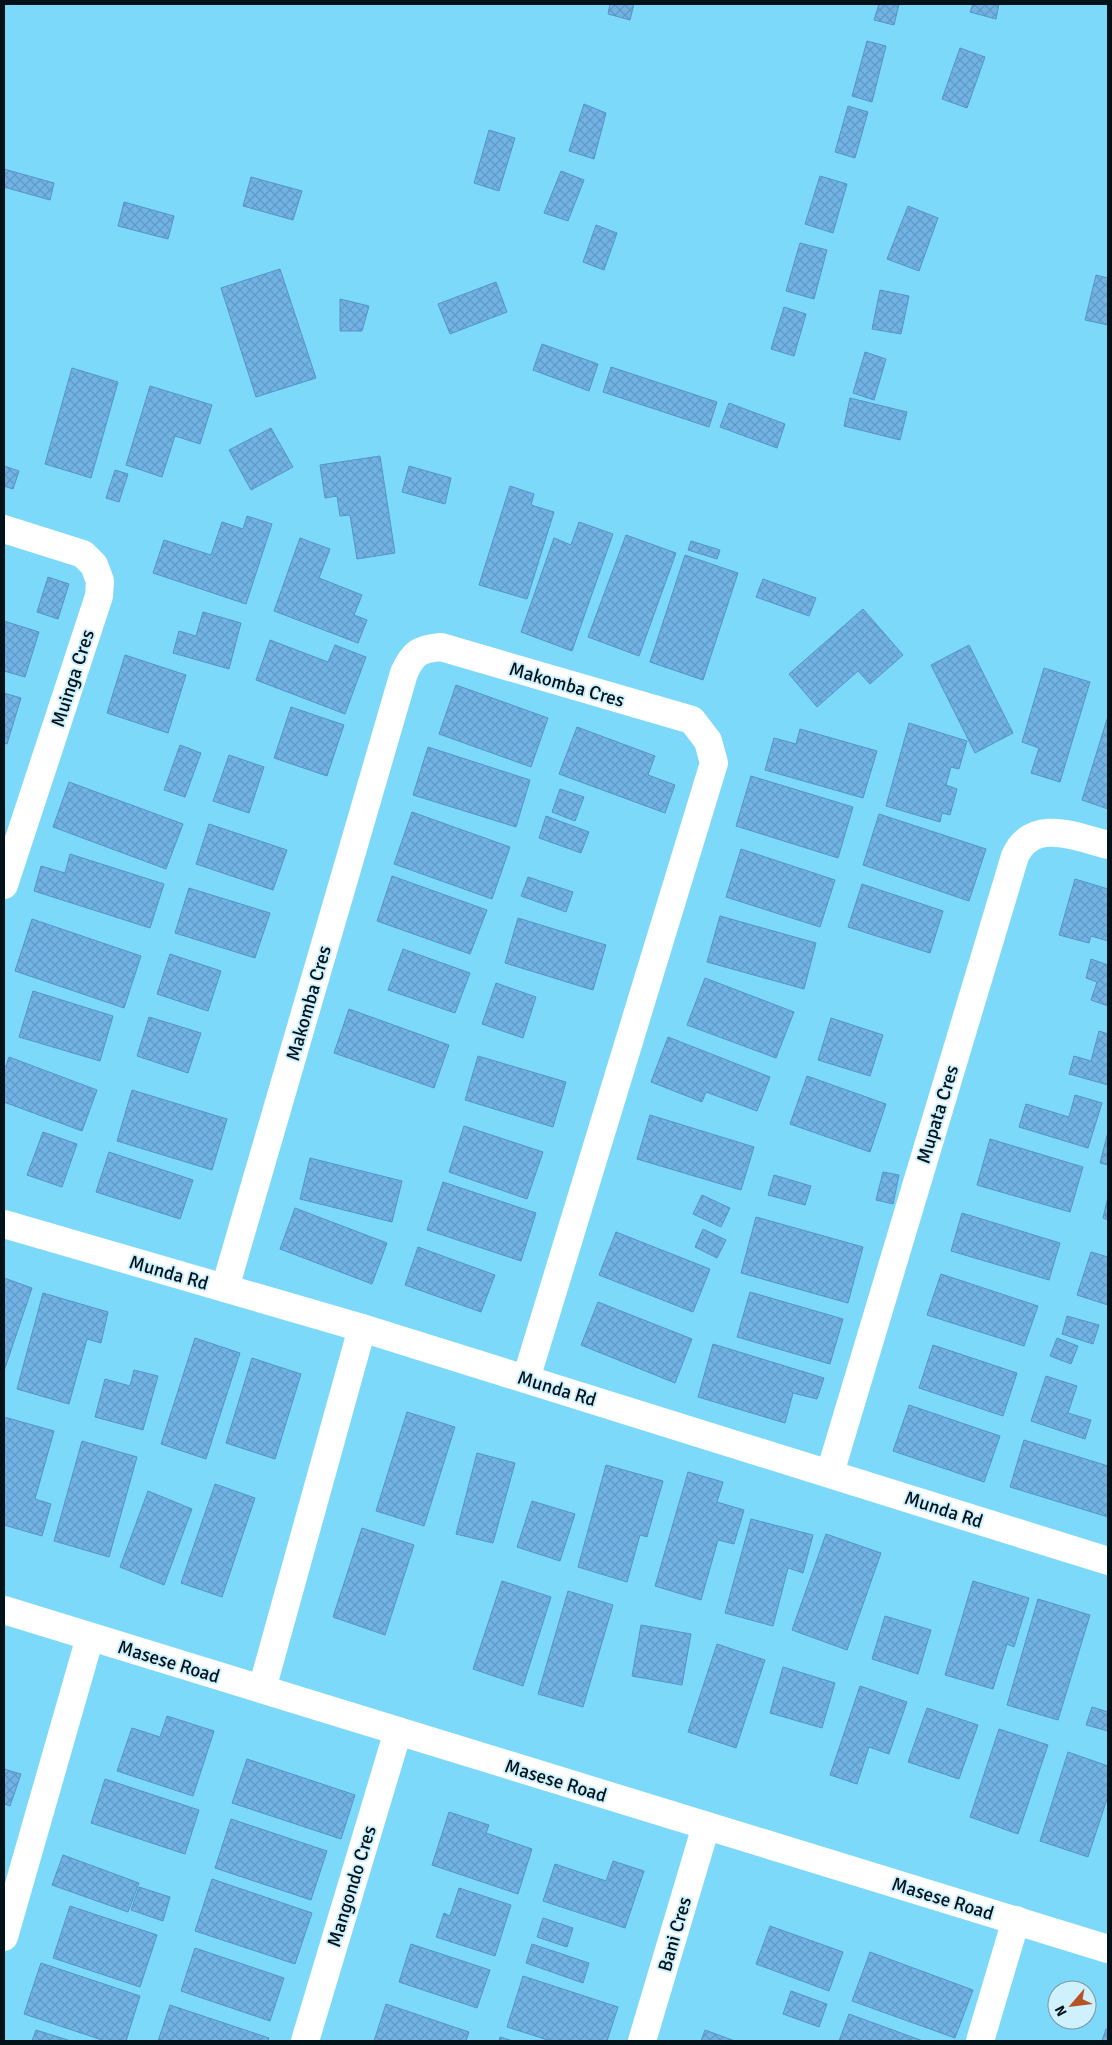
<svg xmlns="http://www.w3.org/2000/svg" width="1112" height="2045" font-family="Signika,sans-serif">
<style>
.building{fill:url(#building-cross-hatch);stroke:#5495c5}
.lines{fill:none;stroke-linecap:round;stroke-linejoin:round}
.minor{stroke:#fff;stroke-width:28}
.labels{text-anchor:middle;stroke-width:4;stroke-linejoin:round;paint-order:stroke}
.street-label{font-size:19px;fill:#011219;stroke:#cff1fe}
</style>
<defs>
<pattern id="building-cross-hatch" width="8" height="8" patternUnits="userSpaceOnUse" patternTransform="scale(1.25)"><rect width="8" height="8" fill="#72b3e6"/><path d="M0 0l8 8M0 8l8-8" fill="none" stroke="#6199c5"/></pattern>
</defs>
<rect width="100%" height="100%" fill="#7cd9f9"/>
<!-- building -->
<g class="building">
<polygon points="610,4 634,4 630,20 608,14"/>
<polygon points="879,4 899,4 894,25 874,20"/>
<polygon points="973,4 999,4 996,19 970,12"/>
<polygon points="867,41 886,46 872,102 852,96"/>
<polygon points="960,48 985,57 967,108 942,99"/>
<polygon points="584,104 606,113 594,159 569,151"/>
<polygon points="848,106 868,112 855,158 835,152"/>
<polygon points="489,130 515,138 499,191 474,183"/>
<polygon points="4,169 54,183 50,200 4,187"/>
<polygon points="561,171 584,180 568,221 544,213"/>
<polygon points="820,176 847,184 833,233 805,224"/>
<polygon points="251,177 302,191 293,220 243,206"/>
<polygon points="124,202 174,216 168,239 118,226"/>
<polygon points="908,206 938,218 919,271 887,259"/>
<polygon points="596,225 617,233 604,270 583,262"/>
<polygon points="800,243 827,250 814,299 786,291"/>
<polygon points="280,269 316,378 256,397 221,288"/>
<polygon points="1096,275 1108,278 1108,325 1085,320"/>
<polygon points="496,282 507,312 450,334 438,304"/>
<polygon points="880,290 909,296 901,334 872,329"/>
<polygon points="340,299 369,306 362,331 340,331"/>
<polygon points="784,307 806,314 794,356 771,349"/>
<polygon points="542,344 598,364 589,391 533,370"/>
<polygon points="865,352 886,359 874,400 853,393"/>
<polygon points="611,367 717,402 709,427 603,392"/>
<polygon points="72,368 118,382 91,478 45,464"/>
<polygon points="150,386 212,405 200,444 175,436 162,477 126,465"/>
<polygon points="850,398 907,412 900,440 844,426"/>
<polygon points="729,403 785,424 777,448 720,427"/>
<polygon points="271,428 293,467 251,490 229,450"/>
<polygon points="380,456 395,553 357,559 350,515 340,516 337,496 325,498 320,465"/>
<polygon points="4,466 19,471 13,489 4,486"/>
<polygon points="409,466 451,478 445,504 402,492"/>
<polygon points="115,470 128,474 119,502 106,498"/>
<polygon points="510,486 534,494 531,505 554,512 527,599 479,585"/>
<polygon points="247,516 272,524 246,604 153,573 164,540 211,555 222,522 243,529"/>
<polygon points="579,522 613,534 572,651 521,632 554,538 571,545"/>
<polygon points="626,535 676,553 639,656 588,637"/>
<polygon points="300,538 330,549 319,578 362,595 354,615 367,620 358,643 274,611"/>
<polygon points="691,541 720,550 717,559 688,550"/>
<polygon points="685,555 738,573 703,680 650,662"/>
<polygon points="48,577 69,584 58,619 37,612"/>
<polygon points="763,579 816,598 809,616 756,597"/>
<polygon points="863,609 903,655 870,684 858,671 817,707 789,674"/>
<polygon points="203,612 241,623 229,669 173,653 179,631 196,636"/>
<polygon points="4,621 39,632 25,677 4,671"/>
<polygon points="270,640 328,662 335,645 366,657 345,714 256,680"/>
<polygon points="969,645 1013,733 975,753 931,665"/>
<polygon points="125,655 186,675 168,733 107,713"/>
<polygon points="1044,668 1090,682 1060,782 1031,773 1039,748 1022,742"/>
<polygon points="456,685 548,718 531,767 439,734"/>
<polygon points="4,693 21,698 7,744 4,743"/>
<polygon points="291,707 344,725 327,776 274,758"/>
<polygon points="1108,716 1108,809 1082,800"/>
<polygon points="909,723 967,741 959,769 951,767 946,785 957,789 950,815 942,813 940,822 886,806"/>
<polygon points="577,727 655,756 648,775 675,785 665,813 559,774"/>
<polygon points="800,729 877,751 863,798 765,770 774,738 796,744"/>
<polygon points="180,745 201,753 185,797 164,790"/>
<polygon points="428,747 530,780 516,827 413,795"/>
<polygon points="229,755 264,767 249,813 213,801"/>
<polygon points="751,776 853,807 838,858 736,826"/>
<polygon points="69,782 183,824 166,869 53,827"/>
<polygon points="560,789 584,797 575,821 552,812"/>
<polygon points="412,812 510,847 492,899 394,864"/>
<polygon points="879,814 986,849 969,901 863,865"/>
<polygon points="546,816 589,832 581,853 539,838"/>
<polygon points="209,824 287,850 273,890 196,864"/>
<polygon points="741,849 835,880 820,927 726,897"/>
<polygon points="70,854 164,884 150,928 34,891 41,866 65,873"/>
<polygon points="392,876 487,910 470,954 377,921"/>
<polygon points="528,877 573,892 566,912 521,896"/>
<polygon points="1075,879 1108,889 1108,941 1091,936 1089,943 1059,935"/>
<polygon points="862,884 943,911 930,953 848,927"/>
<polygon points="189,888 270,913 255,958 175,933"/>
<polygon points="720,916 816,943 804,989 707,962"/>
<polygon points="518,918 606,945 593,990 505,963"/>
<polygon points="32,919 141,956 124,1008 15,971"/>
<polygon points="403,949 470,973 455,1013 388,990"/>
<polygon points="170,954 221,971 208,1011 157,994"/>
<polygon points="1091,959 1108,965 1108,1006 1091,1000 1097,982 1086,978"/>
<polygon points="705,978 794,1012 776,1058 687,1025"/>
<polygon points="496,983 536,997 523,1038 482,1024"/>
<polygon points="33,991 113,1016 100,1061 19,1037"/>
<polygon points="349,1009 449,1045 434,1088 334,1053"/>
<polygon points="149,1017 201,1033 188,1073 137,1056"/>
<polygon points="831,1018 883,1035 870,1076 818,1060"/>
<polygon points="1099,1031 1108,1034 1108,1085 1069,1074 1074,1056 1091,1061"/>
<polygon points="668,1037 770,1077 757,1111 706,1092 702,1102 651,1082"/>
<polygon points="478,1056 566,1082 553,1127 465,1100"/>
<polygon points="9,1057 97,1090 82,1131 4,1102 4,1065 6,1066"/>
<polygon points="807,1076 886,1104 870,1152 790,1124"/>
<polygon points="132,1090 227,1119 212,1170 117,1141"/>
<polygon points="1075,1095 1102,1103 1088,1148 1019,1127 1026,1104 1069,1117"/>
<polygon points="650,1115 754,1147 741,1190 637,1159"/>
<polygon points="464,1126 543,1152 527,1199 449,1172"/>
<polygon points="43,1132 77,1144 62,1187 27,1175"/>
<polygon points="1108,1132 1108,1165 1100,1163"/>
<polygon points="990,1139 1083,1167 1070,1212 977,1185"/>
<polygon points="109,1152 193,1180 180,1219 96,1192"/>
<polygon points="310,1158 402,1181 392,1222 300,1199"/>
<polygon points="883,1172 899,1175 893,1204 876,1200"/>
<polygon points="774,1175 811,1186 805,1205 768,1195"/>
<polygon points="443,1182 536,1213 521,1261 427,1230"/>
<polygon points="702,1195 730,1208 721,1227 693,1214"/>
<polygon points="1108,1197 1108,1220 1103,1218"/>
<polygon points="295,1208 387,1243 372,1284 280,1249"/>
<polygon points="962,1213 1060,1243 1049,1280 951,1251"/>
<polygon points="756,1217 863,1247 848,1303 741,1273"/>
<polygon points="703,1229 726,1240 717,1258 695,1247"/>
<polygon points="616,1232 710,1269 693,1312 599,1275"/>
<polygon points="418,1247 495,1275 481,1312 405,1285"/>
<polygon points="1091,1252 1108,1257 1108,1305 1077,1295"/>
<polygon points="941,1274 1038,1306 1024,1346 927,1315"/>
<polygon points="4,1278 32,1288 4,1371"/>
<polygon points="750,1292 843,1319 830,1364 737,1337"/>
<polygon points="43,1293 108,1312 101,1343 87,1339 69,1404 17,1389"/>
<polygon points="598,1302 692,1339 675,1383 581,1345"/>
<polygon points="1067,1316 1099,1325 1093,1344 1062,1334"/>
<polygon points="195,1338 240,1353 206,1459 161,1444"/>
<polygon points="1057,1338 1078,1346 1071,1364 1050,1356"/>
<polygon points="713,1344 824,1378 817,1399 793,1393 785,1423 698,1397"/>
<polygon points="933,1345 1017,1373 1003,1416 919,1388"/>
<polygon points="252,1358 301,1374 275,1459 226,1443"/>
<polygon points="134,1370 158,1376 143,1430 95,1417 105,1379 130,1386"/>
<polygon points="1046,1376 1077,1386 1068,1413 1091,1420 1085,1439 1031,1421"/>
<polygon points="909,1405 1000,1436 984,1482 893,1451"/>
<polygon points="407,1412 455,1427 424,1526 376,1511"/>
<polygon points="4,1417 54,1431 35,1499 51,1504 42,1536 4,1525"/>
<polygon points="1024,1440 1108,1466 1108,1517 1010,1487"/>
<polygon points="82,1441 137,1457 109,1557 54,1541"/>
<polygon points="477,1453 515,1463 493,1543 456,1534"/>
<polygon points="606,1465 663,1481 647,1537 640,1535 627,1582 578,1567"/>
<polygon points="688,1472 723,1482 717,1502 744,1510 734,1544 718,1540 701,1600 655,1586"/>
<polygon points="215,1484 255,1498 222,1597 181,1583"/>
<polygon points="148,1491 192,1509 164,1585 120,1567"/>
<polygon points="532,1501 575,1514 560,1561 517,1547"/>
<polygon points="751,1519 813,1535 803,1573 788,1568 773,1626 725,1613"/>
<polygon points="362,1528 414,1545 385,1635 333,1617"/>
<polygon points="826,1534 881,1553 847,1650 792,1630"/>
<polygon points="502,1581 551,1597 523,1686 473,1669"/>
<polygon points="973,1581 1029,1598 1014,1647 1007,1644 993,1689 945,1675"/>
<polygon points="568,1591 613,1605 583,1707 538,1694"/>
<polygon points="1038,1599 1090,1615 1058,1720 1007,1705"/>
<polygon points="885,1616 931,1630 918,1674 872,1659"/>
<polygon points="641,1625 691,1634 682,1685 632,1676"/>
<polygon points="717,1644 765,1660 736,1748 688,1732"/>
<polygon points="783,1667 835,1683 822,1728 770,1713"/>
<polygon points="860,1686 907,1702 889,1754 869,1747 857,1784 830,1775"/>
<polygon points="1092,1707 1108,1712 1108,1731 1086,1725"/>
<polygon points="927,1708 978,1725 959,1779 908,1762"/>
<polygon points="167,1716 214,1731 193,1796 117,1771 132,1728 160,1737"/>
<polygon points="999,1729 1048,1745 1018,1834 970,1817"/>
<polygon points="1068,1752 1108,1766 1108,1796 1088,1857 1040,1841"/>
<polygon points="247,1759 355,1795 341,1839 232,1803"/>
<polygon points="4,1769 21,1774 10,1806 4,1804"/>
<polygon points="105,1779 199,1810 185,1854 91,1823"/>
<polygon points="449,1812 489,1825 486,1833 532,1849 518,1894 432,1865"/>
<polygon points="231,1819 327,1851 311,1900 215,1868"/>
<polygon points="63,1855 139,1883 128,1912 52,1885"/>
<polygon points="613,1861 644,1871 625,1928 543,1901 555,1864 606,1881"/>
<polygon points="212,1879 312,1913 295,1964 195,1931"/>
<polygon points="139,1887 170,1897 163,1921 131,1910"/>
<polygon points="459,1888 511,1905 495,1956 436,1937 444,1913 450,1916"/>
<polygon points="70,1906 157,1935 140,1987 53,1958"/>
<polygon points="543,1918 573,1928 567,1947 537,1937"/>
<polygon points="770,1926 843,1952 829,1991 756,1964"/>
<polygon points="411,1944 490,1970 477,2008 399,1982"/>
<polygon points="532,1944 589,1963 583,1983 526,1963"/>
<polygon points="195,1948 284,1978 270,2021 181,1991"/>
<polygon points="870,1952 973,1990 955,2038 852,2001"/>
<polygon points="41,1963 140,1996 126,2041 105,2041 24,2014"/>
<polygon points="523,1976 618,2007 607,2041 551,2041 507,2027"/>
<polygon points="791,1991 827,2004 819,2027 783,2014"/>
<polygon points="386,2004 469,2032 466,2041 374,2041"/>
<polygon points="170,2005 269,2038 268,2041 158,2041"/>
<polygon points="849,2014 923,2041 839,2041"/>
<polygon points="1106,2029 1108,2030 1108,2041 1102,2041"/>
<polygon points="36,2030 71,2041 32,2041"/>
<polygon points="705,2030 735,2041 701,2041"/>
<polygon points="500,2037 513,2041 499,2041"/>
</g>
<g class="lines">
<!-- minor -->
<g class="minor">
<polyline points="4,529 83,554 94,565 100,581 99,596 4,885"/>
<polyline points="4,1224 362,1328 1108,1561"/>
<path d="M225,1288L404,673C413,653 419,649 441,647L692,720L708,741L714,763L526,1379"/>
<path d="M830,1473L1015,856C1033,817 1077,837 1108,845"/>
<polyline points="4,1610 1108,1949"/>
<polyline points="262,1689 362,1328"/>
<polyline points="4,1937 90,1637"/>
<polyline points="305,2041 398,1731"/>
<polyline points="642,2041 706,1826"/>
<polyline points="980,2041 1016,1920"/>
</g>
</g>
<g class="labels">
<!-- street labels -->
<g class="street-label">
<text transform="translate(72 678) rotate(-72)" y="7">Muinga Cres</text>
<text transform="translate(567 684) rotate(16)" y="7">Makomba Cres</text>
<text transform="translate(308 1003) rotate(-74)" y="7">Makomba Cres</text>
<text transform="translate(937 1114) rotate(-73)" y="7">Mupata Cres</text>
<text transform="translate(169 1272) rotate(16)" y="7">Munda Rd</text>
<text transform="translate(557 1388) rotate(17)" y="7">Munda Rd</text>
<text transform="translate(944 1509) rotate(18)" y="7">Munda Rd</text>
<text transform="translate(169 1661) rotate(17)" y="7">Masese Road</text>
<text transform="translate(556 1780) rotate(17)" y="7">Masese Road</text>
<text transform="translate(351 1886) rotate(-73)" y="7">Mangondo Cres</text>
<text transform="translate(943 1898) rotate(17)" y="7">Masese Road</text>
<text transform="translate(674 1934) rotate(-74)" y="7">Bani Cres</text>
</g>
</g>
<!-- border -->
<rect width="1112" height="2045" fill="none" stroke="#011219" stroke-width="10"/>
<!-- north arrow -->
<g transform="translate(1072 2005) rotate(242)"><circle r="24" fill="#cff1fe" stroke="#7d98a2"/>
<path d="M0-4L9 19L0 12L-9 19Z" fill="#b85223"/>
<text y="-8" font-size="14" font-weight="bold" text-anchor="middle" fill="#011219">N</text>
</g>
</svg>
